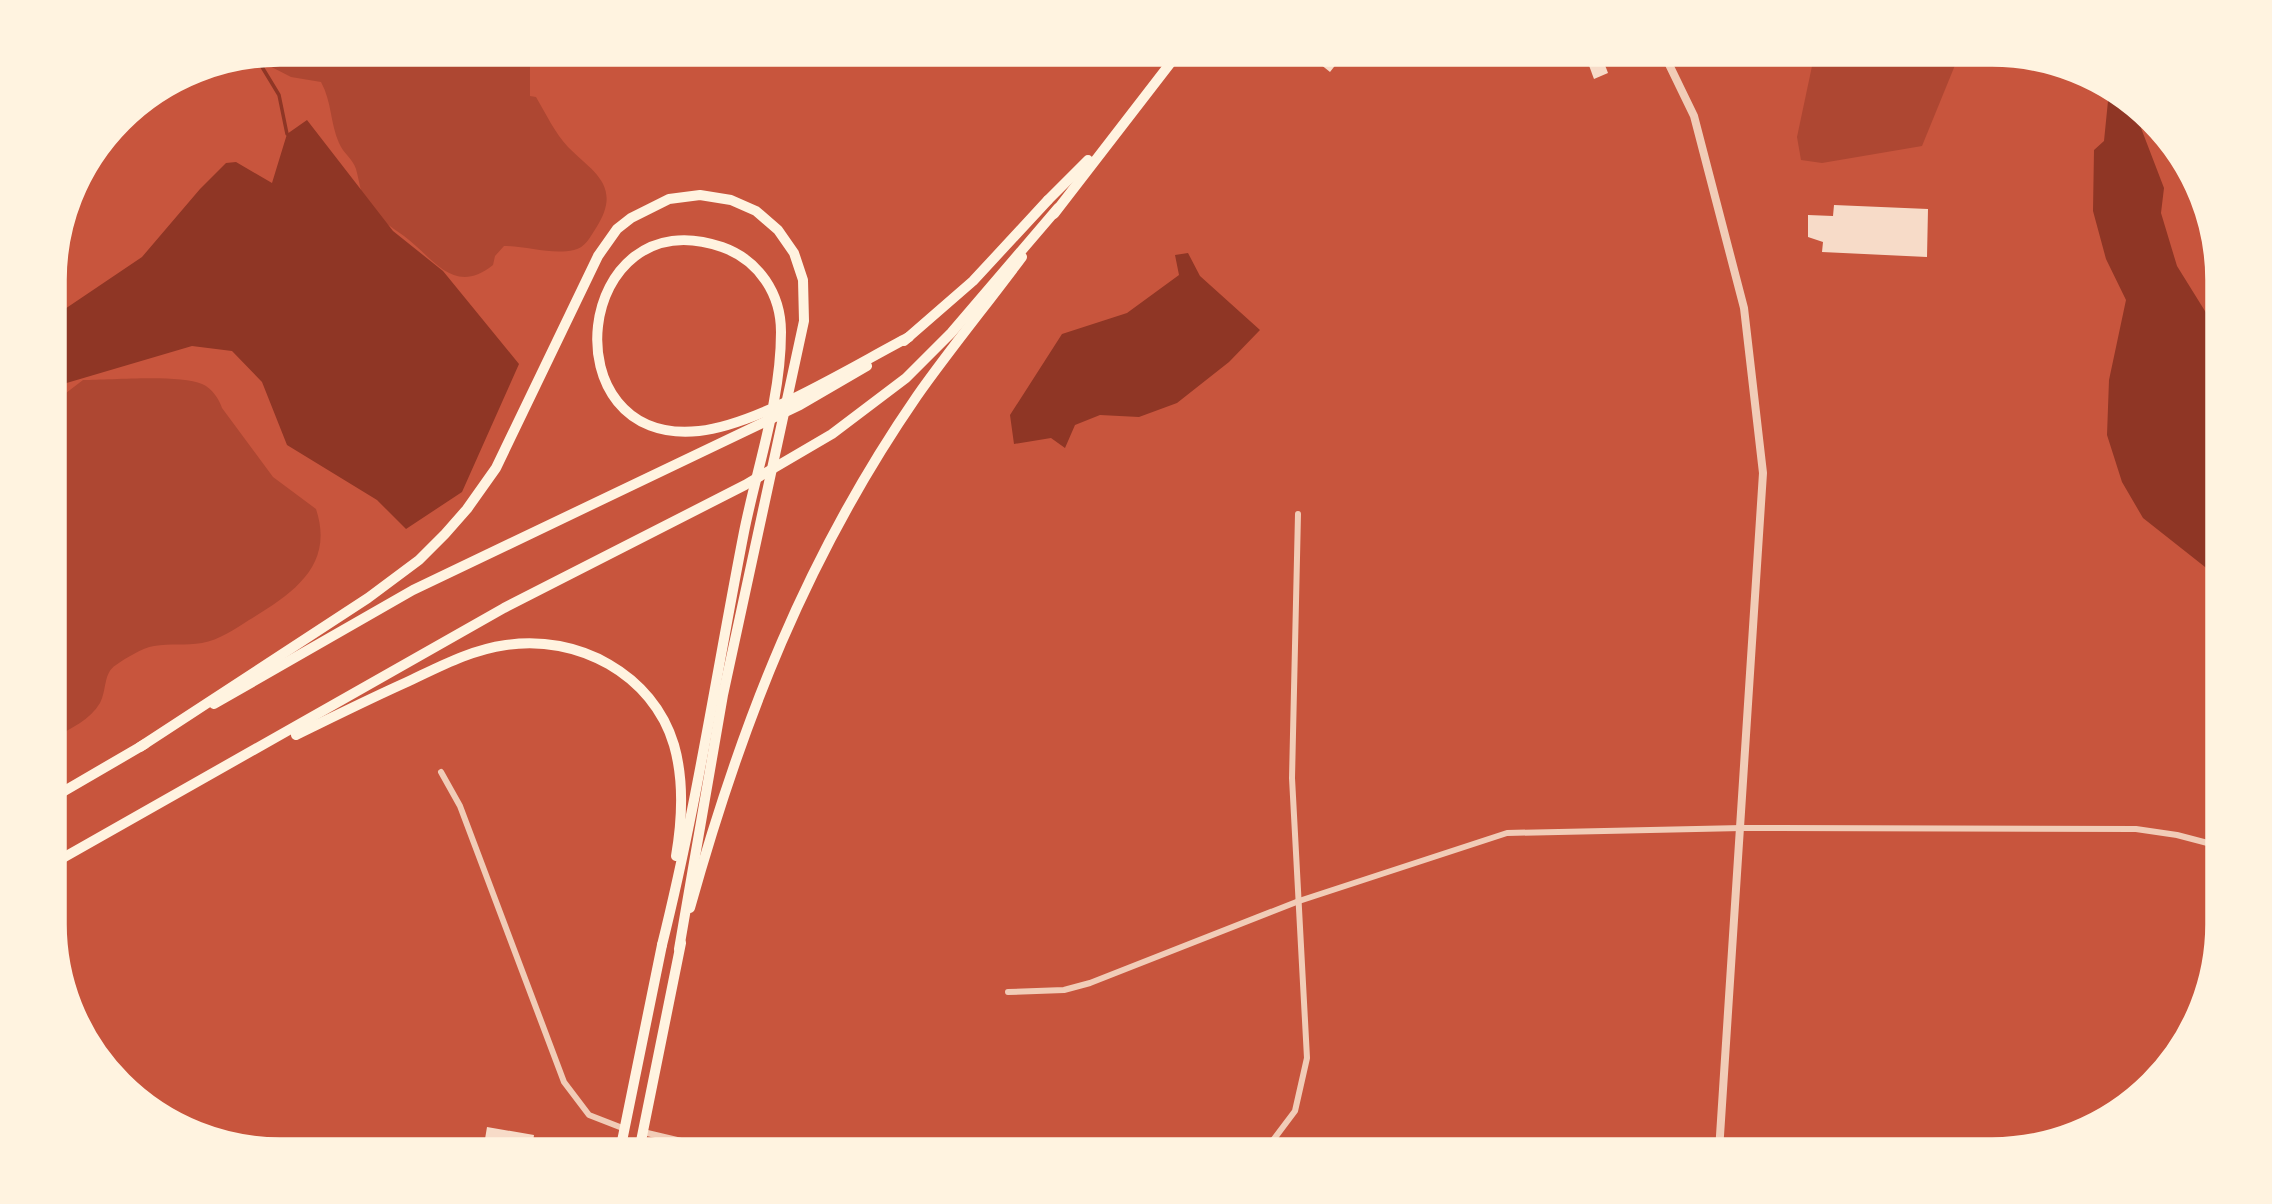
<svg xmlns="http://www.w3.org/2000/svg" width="2272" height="1204" font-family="Roboto,sans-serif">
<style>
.green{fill:#ae4732}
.water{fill:#8f3625}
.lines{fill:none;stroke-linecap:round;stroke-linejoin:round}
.stream{stroke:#8f3625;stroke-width:3.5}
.building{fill:#f7dbc8}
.minor{stroke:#f1ccb7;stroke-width:6}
.tertiary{stroke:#f1ccb7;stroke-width:8}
.trunk{stroke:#fff3e0;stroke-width:10}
.motorway{stroke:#fff3e0;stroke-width:10}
.rim{fill:none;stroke:#fff3e0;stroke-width:3.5}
</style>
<rect width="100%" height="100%" fill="#c8553d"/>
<!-- green -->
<g class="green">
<path d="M280,52L530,53V96L536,97C546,114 555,133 568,147C593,172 623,186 596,228C590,237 585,248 574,250C551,255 527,246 504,246L495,256L493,265C453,297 433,257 404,236C390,226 374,216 365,200C360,192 359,179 356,169C353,159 343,153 339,143C330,123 332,102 321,82L291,77L254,58Z"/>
<polygon points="1815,52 1960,52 1960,53 1922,146 1822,163 1801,160 1797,137"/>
<path d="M83,380C110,380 180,374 202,384C212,388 219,399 222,408L273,477L316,509C335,566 292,594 249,620C235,629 219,640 202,643C186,646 170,643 154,646C142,648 126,658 116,665C103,673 107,690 100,703C90,720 71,728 54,738L53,403Z"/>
</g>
<!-- water -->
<g class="water">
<polygon points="2097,79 2141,118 2141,128 2164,188 2161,213 2177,266 2218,332 2219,578 2143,518 2122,482 2107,435 2109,380 2126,300 2106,259 2093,211 2094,150 2104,141 2108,101"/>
<polygon points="307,120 393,231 443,271 519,364 462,492 406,529 377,500 287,445 262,382 232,351 192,346 53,387 53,317 142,257 200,189 226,163 236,162 272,183 287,134"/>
<polygon points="1188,253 1200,276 1260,330 1229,362 1177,403 1139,417 1100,415 1075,425 1065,448 1051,438 1014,444 1010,415 1062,334 1127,313 1179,275 1175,255"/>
</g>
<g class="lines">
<!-- stream -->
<polyline class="stream" points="256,57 279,95 287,134"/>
</g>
<!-- building -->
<g class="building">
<polygon points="1305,52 1357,52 1348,64 1341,58 1330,72"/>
<polygon points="1584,52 1600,52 1608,73 1594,79"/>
<polygon points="1834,205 1928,209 1927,257 1822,252 1823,242 1808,237 1808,215 1833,216"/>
<polygon points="487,1127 534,1135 533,1142 556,1146 555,1151 483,1151"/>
</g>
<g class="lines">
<!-- minor -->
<g class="minor">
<polyline points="441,772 460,806 564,1082 589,1115 625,1129"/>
<polyline points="1008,992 1064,990 1090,983 1299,901 1507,833 1742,828 2136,829 2177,835 2219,846"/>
<polyline points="643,1132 694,1144 706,1151"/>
<polyline points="1265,1151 1295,1111 1307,1058 1292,778 1298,514"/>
</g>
<!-- tertiary -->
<polyline class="tertiary" points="1663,52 1694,116 1744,308 1763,473 1719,1151"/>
<!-- trunk -->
<g class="trunk">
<polyline points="1048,200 1088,160"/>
<polyline points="1054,214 1179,52"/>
<path d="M690,908C742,722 806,557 917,396C950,349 988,303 1022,257"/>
<polyline points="620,1151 662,945"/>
<polyline points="639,1151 681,943"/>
</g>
<!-- motorway -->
<g class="motorway">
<polyline points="904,341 973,281 1048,200"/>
<polyline points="214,704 413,590 800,405 867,366"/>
<path d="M296,735C333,717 369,699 407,682C439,667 470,650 506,645C577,634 653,674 674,745C684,780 682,821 676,856"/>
<polyline points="140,747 368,598 419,560 445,534 467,509 496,468 598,256 617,229 631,218 669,199 700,195 731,200 756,211 778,230 794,253 803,280 804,321 723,695 679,949"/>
<polyline points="54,797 145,744"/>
<polyline points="54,863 504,608 745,485 832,434 906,378 951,333 1058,208"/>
<path d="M662,945C696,809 717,670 744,532C757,467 781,400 781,332C781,294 759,260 722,247C574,196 547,447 699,431C759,425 853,366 909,337"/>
</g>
</g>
<!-- crop -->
<path d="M0 0H2272V1204H0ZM280 65H1992A215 215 0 0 1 2207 280V924A215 215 0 0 1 1992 1139H280A215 215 0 0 1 65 924V280A215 215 0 0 1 280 65Z" fill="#fff3e0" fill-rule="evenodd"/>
<path class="rim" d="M280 65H1992A215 215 0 0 1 2207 280V924A215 215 0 0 1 1992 1139H280A215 215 0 0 1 65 924V280A215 215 0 0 1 280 65Z"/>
</svg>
